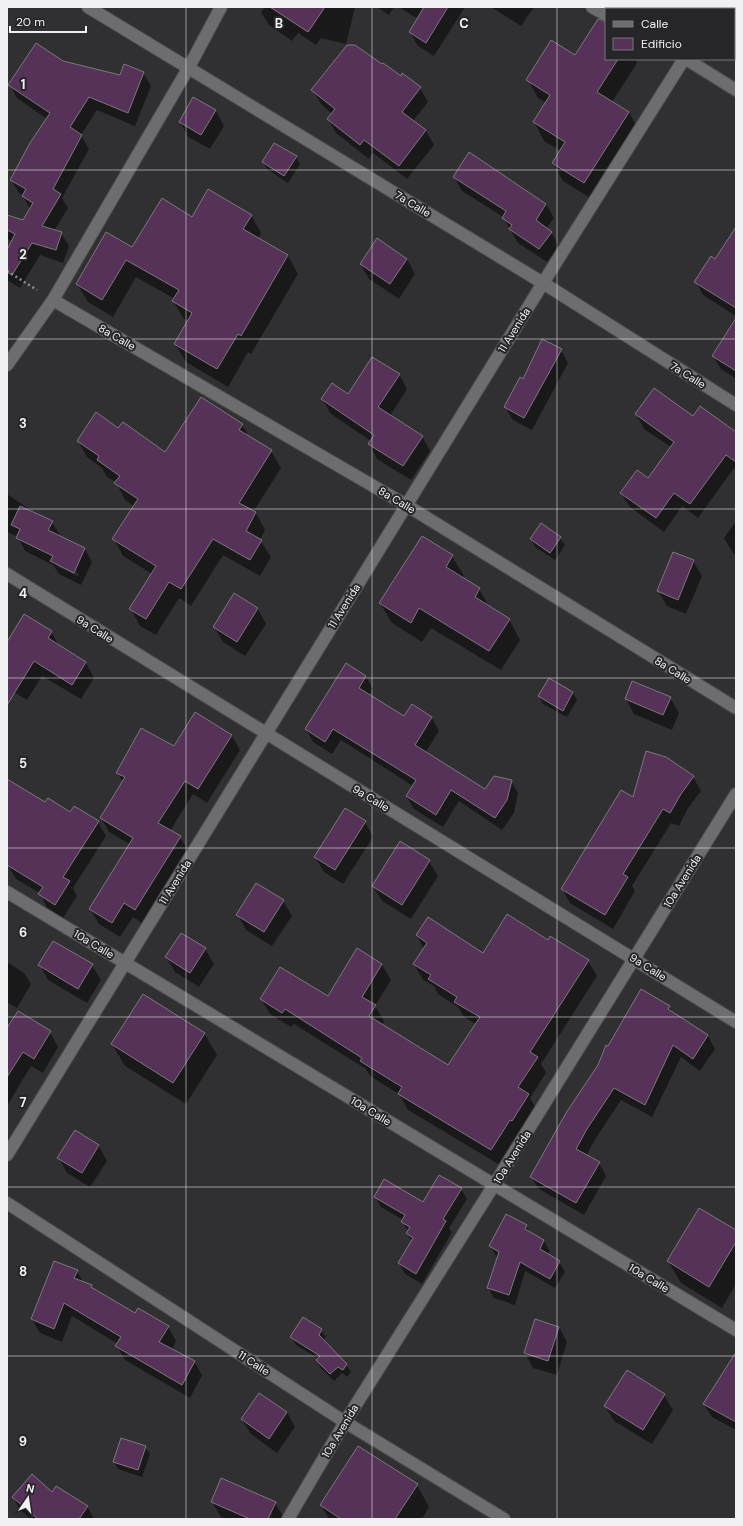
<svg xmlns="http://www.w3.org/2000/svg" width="743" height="1526" font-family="'DM Sans',sans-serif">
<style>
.shadow{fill:#0007;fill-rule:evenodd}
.building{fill:#563158;stroke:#7b797b}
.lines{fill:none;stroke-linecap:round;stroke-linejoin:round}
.minor-casing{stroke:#4c4b4d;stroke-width:14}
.tertiary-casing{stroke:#4c4b4d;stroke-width:14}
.path{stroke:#8e8d90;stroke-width:2.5;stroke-dasharray:2 3;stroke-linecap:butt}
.minor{stroke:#6d6d70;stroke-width:12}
.tertiary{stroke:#6d6d70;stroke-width:12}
.grid{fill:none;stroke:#f1f0f2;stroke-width:1;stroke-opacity:0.55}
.labels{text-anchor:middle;stroke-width:4;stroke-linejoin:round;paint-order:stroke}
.street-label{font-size:11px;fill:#f1f0f2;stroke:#262528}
.grid-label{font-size:13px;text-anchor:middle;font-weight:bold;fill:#f1f0f2;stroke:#262528;stroke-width:4;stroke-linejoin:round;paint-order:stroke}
</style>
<rect width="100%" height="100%" fill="#302f32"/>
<!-- shadow -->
<g class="shadow">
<polygon points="265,7 355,7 346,44 321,38 316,45 298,33 292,41 269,25 261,12"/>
<polygon points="377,7 394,7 389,15"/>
<polygon points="399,7 465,7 434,56 418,46 410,32 418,19"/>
<polygon points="491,7 534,7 521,26"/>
<polygon points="597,7 705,7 704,9 606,9"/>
<polygon points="606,23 606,59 635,59 637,63 612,102 629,112 639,130 595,201 563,181 553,163 561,151 544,141 534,122 546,103 538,98 528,80 576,56"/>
<polygon points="63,62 121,76 143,73 151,86 135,126 97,110 81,135 89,149 62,198 68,208 54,231 61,233 69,246 63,263 40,255 20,288 7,280 7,252 13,241 7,239 7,217 23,221 30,209 23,196 19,193 11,180 47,119 17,98 10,85"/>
<polygon points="401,77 420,88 428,102 413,121 426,131 434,145 407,179 373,153 369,159 336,133 328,119 332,114 321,104 313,90"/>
<polygon points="194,98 216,111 224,126 210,149 188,137 180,122"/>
<polygon points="296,157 300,164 288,183 267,169 263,162"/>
<polygon points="454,177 546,204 554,218 546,229 551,232 559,246 547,262 518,243 503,217 462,191"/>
<polygon points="251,215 261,233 258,239 288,256 298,274 251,354 248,352 228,387 186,362 175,344 188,322 184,319 173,301 175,299 136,277 113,317 88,302 77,284 132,248 193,218"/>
<polygon points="736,248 736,316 703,295 696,282 716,261"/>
<polygon points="407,259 415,274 399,299 369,279 361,265"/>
<polygon points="736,320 736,379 721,369 713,356"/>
<polygon points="561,350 568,363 532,430 513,420 505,407"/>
<polygon points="399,374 407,389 390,416 422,436 430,451 411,480 377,459 369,444 371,441 331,414 322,399 349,395"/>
<polygon points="636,414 693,417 736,433 736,470 734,468 698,518 682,506 664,532 630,507 621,493 648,479 671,447 644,429"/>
<polygon points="242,425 250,438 271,451 281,468 253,512 256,513 265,530 260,540 271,557 260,576 223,555 191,606 179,598 156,635 140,626 131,609 152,574 123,556 114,539 134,506 125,500 116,482 107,477 102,468 87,457 78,441 119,430 166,453"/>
<path d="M7,494L41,517L52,522L60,535L59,537L85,549L92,562L81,585L59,574L53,565L25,551L18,537L7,532ZM57,564L79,574L78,576L57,566Z"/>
<polygon points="736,521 736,555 733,553 724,538"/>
<polygon points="560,538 565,545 555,560 535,547 531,539"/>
<polygon points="452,556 464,576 462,578 479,589 490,608 509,619 520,640 501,670 431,628 422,642 392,623 380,603"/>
<polygon points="693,561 702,576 686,614 667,606 658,591"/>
<polygon points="234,594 258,609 266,624 245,656 223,642 214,627"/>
<polygon points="51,632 59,646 86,663 94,678 81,699 42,676 27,700 7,688 7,644"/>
<polygon points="366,676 373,689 369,695 404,718 412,706 432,718 439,731 425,753 486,790 511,781 518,793 514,813 502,830 459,801 443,827 414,809 407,797 413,786 341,740 332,754 313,742 306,729"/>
<polygon points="549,680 573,693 577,700 567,717 543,704 539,696"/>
<polygon points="670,698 679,713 672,730 634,714 626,699"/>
<polygon points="232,736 240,750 207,803 193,794 170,831 180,837 188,851 143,924 133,917 120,937 99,924 90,909 131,845 109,832 101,818 123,782 118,773 174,747"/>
<polygon points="693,777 701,791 688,808 679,826 671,823 632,886 635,891 613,929 570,903 562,889 633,798"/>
<polygon points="7,780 46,804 98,822 106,836 73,888 77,896 63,918 47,908 40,893 16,879 8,865"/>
<polygon points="365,822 373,837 343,884 324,872 315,857"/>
<polygon points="429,861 438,876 411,919 382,901 373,886"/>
<polygon points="283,901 292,916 272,946 246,930 238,915"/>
<polygon points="417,936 483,954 548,941 588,961 597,976 541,1064 546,1073 530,1098 537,1110 500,1165 408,1110 399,1094 370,1076 366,1069 294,1024 291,1027 270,1014 261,999 328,997 357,950 382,965 391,980 375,1006 384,1021 382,1025 449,1067 476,1024 464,1017 458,1007 438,994 434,986 423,980 414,964 424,949"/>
<polygon points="205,949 214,964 199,987 175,972 166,957"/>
<polygon points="7,962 24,973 31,984 17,1008 7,1002"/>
<polygon points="40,965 92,965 101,980 87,1003 48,980"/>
<polygon points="669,1007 673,1013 708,1036 715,1049 700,1071 681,1057 652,1117 621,1100 594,1141 586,1156 599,1163 606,1176 584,1215 539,1189 531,1177 609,1048"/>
<polygon points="7,1030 50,1032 58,1047 43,1073 31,1066 7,1106"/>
<polygon points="204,1033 217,1055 186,1104 125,1066 112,1044"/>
<polygon points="75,1132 99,1146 107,1161 90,1187 67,1173 59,1158"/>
<polygon points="461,1189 467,1199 449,1228 452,1232 422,1284 405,1274 399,1263 412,1242 407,1233 408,1232 403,1222 403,1220 381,1207 375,1197 424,1203"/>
<polygon points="526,1226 531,1234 544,1241 550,1251 547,1255 559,1262 565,1272 555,1288 525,1271 515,1305 494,1298 488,1288 498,1258 496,1256 490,1246"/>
<polygon points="736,1231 736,1284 722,1308 681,1283 668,1261"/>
<polygon points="77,1271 84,1284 91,1286 92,1289 135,1314 168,1327 176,1341 172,1349 194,1361 202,1375 190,1398 125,1360 117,1346 118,1344 72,1316 62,1342 40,1333 32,1319"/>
<polygon points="559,1327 567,1342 557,1375 533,1368 525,1353"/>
<polygon points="321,1330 326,1337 323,1341 346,1365 351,1372 347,1377 342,1373 334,1381 321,1368 317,1360 319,1359 296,1345 292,1337"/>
<polygon points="736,1370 736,1430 712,1417 704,1404 715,1385 716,1386"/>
<polygon points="664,1395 673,1410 652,1444 614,1421 605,1406"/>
<polygon points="287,1412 295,1427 277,1453 251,1434 242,1420"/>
<polygon points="145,1447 150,1454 142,1477 118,1469 114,1462"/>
<polygon points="417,1485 429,1507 422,1519 329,1519 321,1505"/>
<polygon points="52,1494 87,1506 94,1519 31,1519 20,1510 13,1497"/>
<polygon points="212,1502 275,1503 284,1518 283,1519 226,1519 221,1517"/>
</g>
<!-- building -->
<g class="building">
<polygon points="270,7 325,7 308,32"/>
<polygon points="424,7 448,7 426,43 409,32"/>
<polygon points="598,19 606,22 606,59 618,59 597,92 629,112 584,183 552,163 565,142 533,122 550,95 526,80 551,40 575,55"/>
<polygon points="36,43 63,61 120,75 124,64 144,72 128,113 89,97 70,127 82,135 53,189 61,194 42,226 62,232 56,250 32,243 12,275 7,272 7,250 15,234 7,230 7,215 23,220 33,203 22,196 26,189 10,180 30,143 50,113 8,85"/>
<polygon points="347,45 355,45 382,64 383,63 401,76 402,73 421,87 402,112 426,130 399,166 364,140 360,145 327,119 335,109 311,90"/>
<polygon points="193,97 216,110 201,135 179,122"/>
<polygon points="274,143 297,156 284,176 262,162"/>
<polygon points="469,152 546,204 536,220 552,232 539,249 509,229 512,225 502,218 506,211 453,177"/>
<polygon points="208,189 252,215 243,229 288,255 241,336 238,334 217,369 174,344 192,313 172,301 179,290 126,260 102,300 76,284 106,232 132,247 162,198 192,217"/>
<polygon points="736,227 736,308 694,282 711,256 715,259"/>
<polygon points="377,238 407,259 390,284 360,264"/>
<polygon points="736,318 736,371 712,356"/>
<polygon points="542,339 562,349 524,418 504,407 520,377 523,379"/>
<polygon points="372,357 400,374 378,407 423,436 403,466 368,444 374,435 321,399 332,383 348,394"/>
<polygon points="654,388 693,416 700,406 736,432 736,462 726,455 690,504 674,493 656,518 620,493 637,470 648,478 674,442 635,414"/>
<polygon points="201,397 243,424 239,430 272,450 239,503 256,512 246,531 262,540 250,560 213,539 181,589 169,582 146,619 129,609 156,566 112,539 138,499 114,483 120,476 97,460 99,456 77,441 96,412 118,428 123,422 165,452"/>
<polygon points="20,506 53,521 48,530 85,548 74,573 50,561 53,556 16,538 20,529 11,525"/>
<polygon points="541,523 561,537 550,553 530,539"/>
<polygon points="422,536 453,555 446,567 480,588 475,597 510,619 489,651 419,608 411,623 379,603"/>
<polygon points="673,552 694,560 678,600 657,591"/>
<polygon points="234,593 258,608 237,642 213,627"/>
<polygon points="24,614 52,631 48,638 86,662 72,685 34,661 7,705 7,642"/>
<polygon points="346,663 366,676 359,688 404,716 412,704 432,717 415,745 485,789 494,776 512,780 507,800 495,818 451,790 436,815 406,796 416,780 333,729 325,742 305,729"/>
<polygon points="549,678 573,692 563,711 538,696"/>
<polygon points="632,681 671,697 663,715 625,699"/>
<polygon points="195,712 232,735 198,789 185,781 158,823 181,836 135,910 124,903 112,923 89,909 133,838 100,818 125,777 116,773 141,728 174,746"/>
<polygon points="646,751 666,757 694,776 681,794 670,813 663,809 623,874 628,877 605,915 561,889 621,790 633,797"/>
<polygon points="7,779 45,802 48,798 70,812 74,806 99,821 63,877 70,881 55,905 38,894 43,887 7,865"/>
<polygon points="345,808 366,821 335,870 314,857"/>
<polygon points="400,841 430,860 402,905 372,886"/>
<polygon points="256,883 284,900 264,932 236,915"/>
<polygon points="507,914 548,940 550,936 589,960 530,1052 538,1057 518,1087 529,1094 512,1121 510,1120 491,1150 398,1094 402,1087 360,1061 362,1058 285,1009 282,1013 260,999 280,967 328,996 357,948 382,964 362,997 376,1005 369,1016 448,1065 480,1017 454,1002 457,997 428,979 431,975 413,964 427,943 416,935 428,917 483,953"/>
<polygon points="181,933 206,948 190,973 165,957"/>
<polygon points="53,941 93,964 78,989 38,965"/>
<polygon points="641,989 670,1006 668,1009 708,1035 693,1059 673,1045 645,1105 614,1088 587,1129 576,1149 600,1162 576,1203 530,1177 566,1113 598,1065 606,1045 608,1046"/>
<polygon points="143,994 205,1033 173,1083 111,1044"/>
<polygon points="18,1011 51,1031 34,1059 23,1052 7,1077 7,1028"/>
<polygon points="75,1130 99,1145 82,1173 57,1158"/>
<polygon points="439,1175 462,1188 443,1219 446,1221 416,1274 398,1263 413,1238 406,1233 410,1227 401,1222 405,1215 374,1197 384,1179 423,1202"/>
<polygon points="699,1208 736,1230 736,1242 709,1287 667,1261"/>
<polygon points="506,1214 527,1225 525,1229 544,1240 540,1249 560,1261 550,1279 520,1262 509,1295 487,1288 499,1252 489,1246"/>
<polygon points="54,1261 78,1270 74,1278 92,1285 91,1287 135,1313 138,1308 169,1326 159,1342 195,1361 182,1385 115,1346 121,1337 64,1303 54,1329 31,1319"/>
<polygon points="303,1317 322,1329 319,1335 347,1364 343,1370 338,1367 330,1374 316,1360 320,1356 290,1337"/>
<polygon points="535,1319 559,1327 548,1361 524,1353"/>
<polygon points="736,1352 736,1422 703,1404"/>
<polygon points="627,1370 665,1394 643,1430 604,1406"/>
<polygon points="259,1393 287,1412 269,1439 241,1419"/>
<polygon points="121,1438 146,1446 138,1470 113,1462"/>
<polygon points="358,1446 418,1484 395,1519 341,1519 320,1505"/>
<polygon points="32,1474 52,1492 56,1486 88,1506 79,1519 38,1519 12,1497"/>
<polygon points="221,1478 276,1502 268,1519 250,1519 211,1502"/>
</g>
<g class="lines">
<!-- minor casing -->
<g class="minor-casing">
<g id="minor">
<polyline points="88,7 543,283 736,405"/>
<polyline points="592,7 606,15"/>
<polyline points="686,59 736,90"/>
<polyline points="53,300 406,505 736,708"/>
<polyline points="7,365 53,300 189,67 221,7"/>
<polyline points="7,574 736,1022"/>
<polyline points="7,892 736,1330"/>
<polyline points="7,1203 345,1422 504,1519"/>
<polyline points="288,1519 345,1422 494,1185 736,794"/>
</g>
</g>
<!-- tertiary casing -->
<g class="tertiary-casing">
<g id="tertiary">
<polyline points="715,9 717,7"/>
<polyline points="7,1155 543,283 684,59"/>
</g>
</g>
<!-- path -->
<polyline class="path" points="7,271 37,290"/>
<!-- minor -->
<use href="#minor" class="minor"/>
<!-- tertiary -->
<use href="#tertiary" class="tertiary"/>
</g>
<!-- grid -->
<path class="grid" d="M186,7V1519M372,7V1519M557,7V1519M7,170H736M7,339H736M7,509H736M7,678H736M7,848H736M7,1017H736M7,1187H736M7,1356H736"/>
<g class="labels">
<!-- street labels -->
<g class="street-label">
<text transform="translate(413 204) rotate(31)" y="4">7a Calle</text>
<text transform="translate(514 330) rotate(-58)" y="4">11 Avenida</text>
<text transform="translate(117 337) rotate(30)" y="4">8a Calle</text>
<text transform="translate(688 375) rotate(32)" y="4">7a Calle</text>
<text transform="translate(397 500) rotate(31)" y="4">8a Calle</text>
<text transform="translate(344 606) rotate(-58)" y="4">11 Avenida</text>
<text transform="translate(95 629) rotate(32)" y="4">9a Calle</text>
<text transform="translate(673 670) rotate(32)" y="4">8a Calle</text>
<text transform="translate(371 798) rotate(31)" y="4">9a Calle</text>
<text transform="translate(682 881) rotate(-58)" y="4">10a Avenida</text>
<text transform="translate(175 882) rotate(-58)" y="4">11 Avenida</text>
<text transform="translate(94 944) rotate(31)" y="4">10a Calle</text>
<text transform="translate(648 967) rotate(32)" y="4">9a Calle</text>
<text transform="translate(371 1111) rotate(31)" y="4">10a Calle</text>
<text transform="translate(512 1157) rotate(-58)" y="4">10a Avenida</text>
<text transform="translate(649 1278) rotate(31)" y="4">10a Calle</text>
<text transform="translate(254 1363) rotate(33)" y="4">11 Calle</text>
<text transform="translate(340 1431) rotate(-59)" y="4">10a Avenida</text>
</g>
</g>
<g class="grid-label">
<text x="279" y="28">B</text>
<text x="464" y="28">C</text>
<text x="23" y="89">1</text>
<text x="23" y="259">2</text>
<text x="23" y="428">3</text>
<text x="23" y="598">4</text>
<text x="23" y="768">5</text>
<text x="23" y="937">6</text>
<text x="23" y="1107">7</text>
<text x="23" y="1276">8</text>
<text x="23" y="1446">9</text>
</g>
<!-- border -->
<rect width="743" height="1526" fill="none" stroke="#f1f0f2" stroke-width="16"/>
<!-- legend -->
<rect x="605" y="8" width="130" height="52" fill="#262528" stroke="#777679"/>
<rect x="613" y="21" width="20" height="6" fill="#6d6d70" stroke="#777679"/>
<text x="641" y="28" font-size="12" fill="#f1f0f2">Calle</text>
<rect x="613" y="38" width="20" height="12" fill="#563158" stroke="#777679"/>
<text x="641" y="48" font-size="12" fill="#f1f0f2">Edificio</text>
<!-- north arrow -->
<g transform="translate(28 1498) rotate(13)" stroke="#262528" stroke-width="3" paint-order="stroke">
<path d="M0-3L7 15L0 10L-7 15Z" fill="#f1f0f2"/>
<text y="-6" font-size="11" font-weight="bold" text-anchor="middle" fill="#f1f0f2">N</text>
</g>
<!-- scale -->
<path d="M10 26v6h76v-6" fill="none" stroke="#f1f0f2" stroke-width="2"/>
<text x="16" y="26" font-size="12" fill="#f1f0f2" stroke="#262528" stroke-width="3" paint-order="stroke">20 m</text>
</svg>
